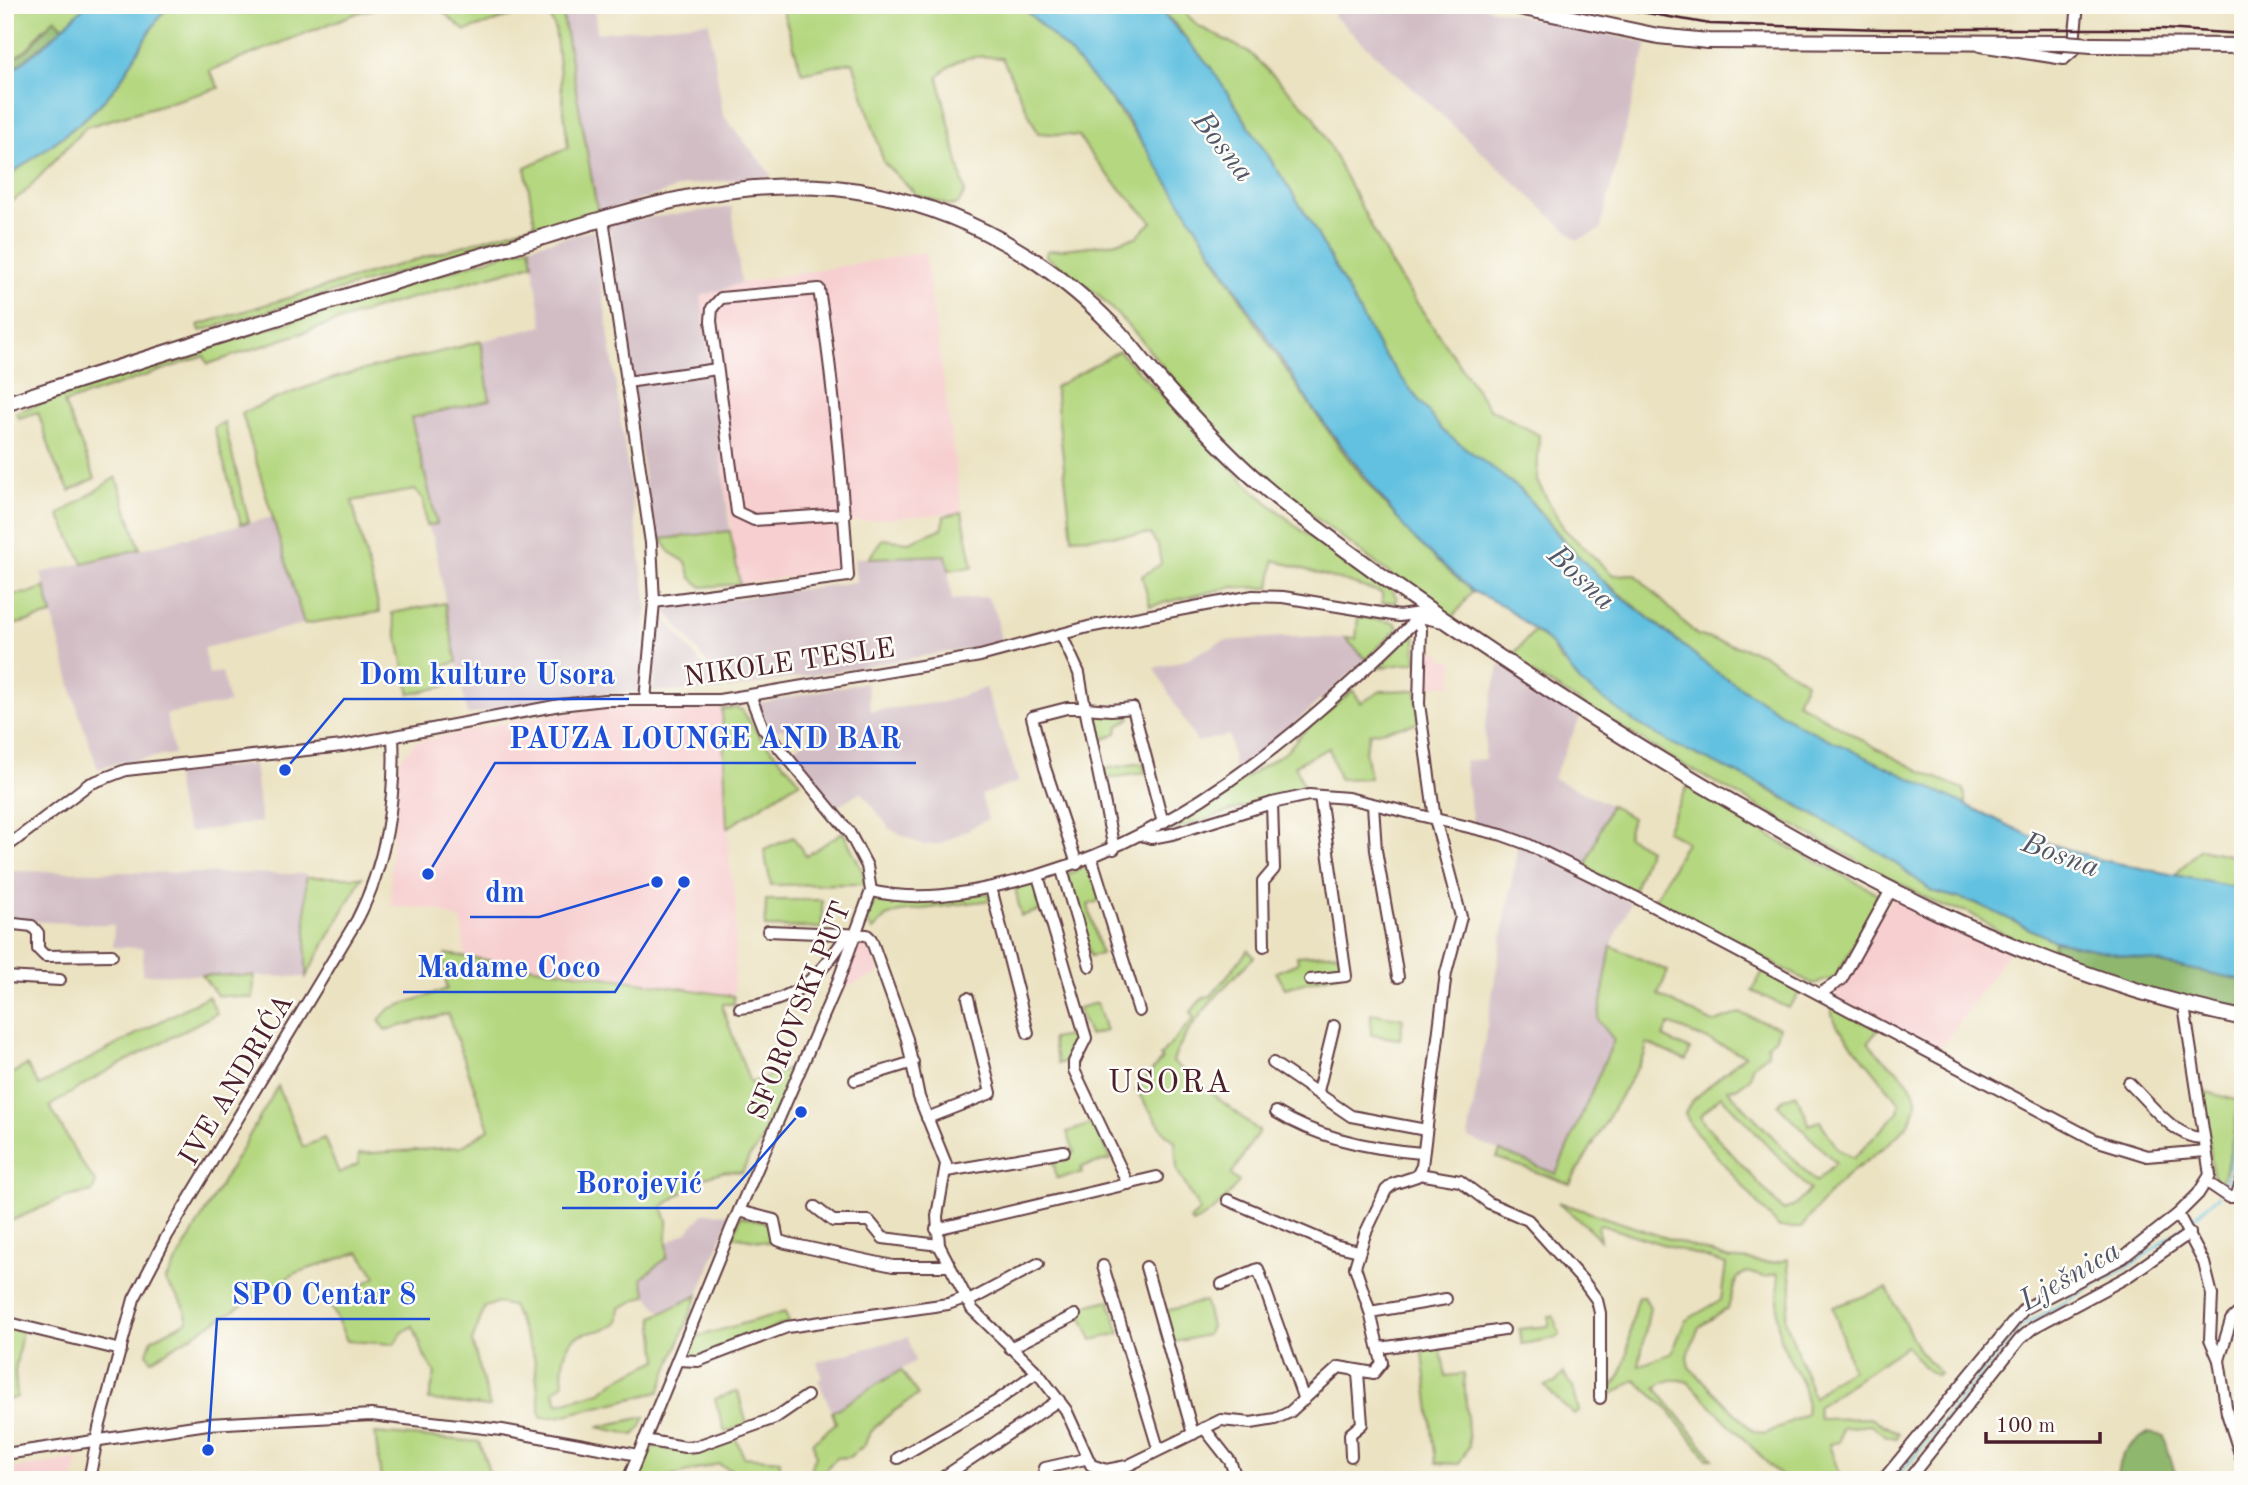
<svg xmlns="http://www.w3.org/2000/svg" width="2248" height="1485" font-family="'Old Standard TT',serif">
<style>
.built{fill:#f7cfd0}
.industrial{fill:#d2bdc5}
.green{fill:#b4d77f;stroke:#7f7b55;stroke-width:2;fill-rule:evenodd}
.forest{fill:#8fb86e;stroke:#6c6c4c;stroke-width:2}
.water{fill:#62c1e0;stroke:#567086;stroke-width:2}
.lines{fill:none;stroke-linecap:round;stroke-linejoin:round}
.stream{stroke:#62c1e0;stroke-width:2.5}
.minor-casing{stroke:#623c42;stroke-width:14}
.major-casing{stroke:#623c42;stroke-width:18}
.minor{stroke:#fff;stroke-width:10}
.major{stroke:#fff;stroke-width:14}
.rail{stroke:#4a1f2b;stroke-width:2.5}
.major-bridge-casing{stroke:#623c42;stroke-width:18;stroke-linecap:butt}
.major-bridge{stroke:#fff;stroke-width:14}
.labels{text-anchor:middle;stroke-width:5;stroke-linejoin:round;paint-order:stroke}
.street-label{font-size:28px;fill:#4a1f2b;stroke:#fdfcf7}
.water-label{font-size:30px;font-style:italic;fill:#52586a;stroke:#fdfcf7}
.quarter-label{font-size:32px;letter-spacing:2px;fill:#4a1f2b;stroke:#fdfcf7}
.leader{fill:none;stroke:#1d4ed8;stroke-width:2.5}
.callout-dot{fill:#1d4ed8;stroke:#fdfcf7;stroke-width:2.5}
.callout-label{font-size:30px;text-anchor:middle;font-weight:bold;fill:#1d4ed8;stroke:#fdfcf7;stroke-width:5;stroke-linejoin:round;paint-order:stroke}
</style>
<rect width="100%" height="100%" fill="#fdfcf7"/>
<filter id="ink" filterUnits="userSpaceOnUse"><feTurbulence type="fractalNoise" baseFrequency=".0143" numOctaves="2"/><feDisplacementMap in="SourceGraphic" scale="14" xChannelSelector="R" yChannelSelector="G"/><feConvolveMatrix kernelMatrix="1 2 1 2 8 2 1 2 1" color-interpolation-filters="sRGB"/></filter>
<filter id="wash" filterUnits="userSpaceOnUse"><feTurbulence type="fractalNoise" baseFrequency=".00686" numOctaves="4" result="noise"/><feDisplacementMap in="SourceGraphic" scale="28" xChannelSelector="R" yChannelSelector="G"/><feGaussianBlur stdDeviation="1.57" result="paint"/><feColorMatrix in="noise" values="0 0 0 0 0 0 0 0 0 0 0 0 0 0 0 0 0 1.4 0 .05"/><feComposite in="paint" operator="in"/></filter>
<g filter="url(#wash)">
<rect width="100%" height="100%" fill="#ebe2c1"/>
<!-- built -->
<g class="built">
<polygon points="925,252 962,512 839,523 843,569 740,584 709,382 701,296 741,283"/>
<polygon points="1424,648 1442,653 1441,658 1454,662 1451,685 1421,687"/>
<polygon points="609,708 722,709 730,868 736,902 734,996 465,955 461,920 435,909 391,906 391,855 400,759 416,742 530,717"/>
<polygon points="1893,897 2009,951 1939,1051 1828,994"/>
<polygon points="860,941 868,943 879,973 842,990"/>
<polygon points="78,1459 73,1480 5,1480 5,1470"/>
</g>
<!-- industrial -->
<g class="industrial">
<polygon points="561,5 594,5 597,33 709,22 723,115 772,176 686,185 598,214"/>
<polygon points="1337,5 1475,5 1647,43 1600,230 1577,240 1334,16"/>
<polygon points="732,207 741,283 701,296 730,531 653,540 609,223"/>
<polygon points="594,230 647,606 641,692 593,694 467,715 433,536 426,526 436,524 411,417 490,400 481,341 543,326 530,246"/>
<polygon points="273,517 304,624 204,648 209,674 222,672 229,703 166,714 174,754 123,762 98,769 77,708 41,573"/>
<polygon points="946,555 952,600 987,597 996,613 1001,643 728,689 667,613 669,607 856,582 854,558"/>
<polygon points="662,614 723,691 652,691 659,615"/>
<polygon points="1282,637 1345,638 1366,659 1269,746 1235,773 1229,735 1197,742 1154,668 1180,662 1223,641"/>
<polygon points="1500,664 1580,718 1553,778 1610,805 1585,868 1539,843 1473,824 1464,761 1485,759 1485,724"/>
<polygon points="866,682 871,711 943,702 985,688 1019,782 981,795 988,819 940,844 923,845 890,829 861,791 836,807 790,750 810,739 806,724 773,731 761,712 759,703"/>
<polygon points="254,764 261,822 189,832 181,814 174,772"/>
<polygon points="1518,843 1631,903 1611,946 1615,1040 1556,1175 1468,1138"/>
<polygon points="5,871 306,874 306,977 142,974 144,948 113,947 114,925 5,920"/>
<polygon points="704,1213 731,1214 698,1295 661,1312 647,1295 642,1278 667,1257 668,1243 688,1231"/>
<polygon points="908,1337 915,1361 832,1412 818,1380 822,1378 817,1362"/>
</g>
<!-- green -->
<g class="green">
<polygon points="5,5 86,5 64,28 56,19 42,30 28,49 5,64"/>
<path d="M169,5H389L357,13L209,71L219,88L86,127L24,193L5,205V179C41,151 84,126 113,90C134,63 146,31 169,5Z"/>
<polygon points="398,5 561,5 598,214 200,331 198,325 535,224 525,167 568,148 555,28 546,8 533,9 465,31 437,7 414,10"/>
<path d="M781,5H1020C1115,85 1172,189 1236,292C1299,393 1380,517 1472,591L1451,620L1263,478L1222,440L1138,336L1098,295L1046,256L1047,251L1108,244L1136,237L1152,222C1127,194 1097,168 1079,136L1038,133L1002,58C974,54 957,56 938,77L965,192L959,203L951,206L917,195L884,163L853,62L802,73Z"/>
<path d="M1156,5H1178L1198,26L1249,52L1314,116L1393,268L1489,408L1539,435L1537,481L1564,529L1613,575L1635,574L1697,635L1761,653L1806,682L1797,702C1852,734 1904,767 1964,789L1966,808L1799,725L1715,671L1590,570L1521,490L1443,432L1380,350L1309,219L1233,101L1176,25Z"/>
<polygon points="530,246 533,264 387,305 208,364 204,356 64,403 95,478 70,491 55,464 38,412 19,418 16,412 187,354"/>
<path d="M481,341L490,400L411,418L437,524L426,526L423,499L415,490L352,501L380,612L304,624L242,413C280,397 319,381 360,371C400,360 441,353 481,341Z"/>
<polygon points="1119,351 1254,491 1301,530 1391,589 1397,598 1395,602 1382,603 1382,593 1274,560 1270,588 1232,587 1150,606 1142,576 1161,564 1158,546 1150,534 1072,538 1055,387"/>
<polygon points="224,422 249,522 241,524 214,428"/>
<polygon points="116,477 140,549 83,563 59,515"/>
<polygon points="962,512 973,567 949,570 946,555 869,558 882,539 909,542 943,528 944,516"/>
<polygon points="730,531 740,584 702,587 691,578 686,562 671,553 661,539"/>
<polygon points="45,587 52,615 5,627 5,595 29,593"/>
<polygon points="445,603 457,662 443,666 447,686 410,694 392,613"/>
<polygon points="1358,616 1395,623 1398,628 1366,659 1345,638 1356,639"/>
<polygon points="1415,631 1416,662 1379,668 1412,632"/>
<polygon points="1534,631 1549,642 1560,660 1737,772 1884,855 1932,891 1976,903 2055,941 2053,948 2071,963 2002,933 1968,912 1939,905 1683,765 1509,659"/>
<polygon points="1353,690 1361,703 1381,691 1416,690 1419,723 1370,733 1365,750 1370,778 1339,779 1329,748 1295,765 1306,792 1279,795 1162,834 1152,832 1202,806 1287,751 1302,733"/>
<polygon points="737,708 742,710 760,737 800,781 727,828 722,709"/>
<polygon points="1129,712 1131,718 1118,726 1117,733 1097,742 1092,725 1099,719 1099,713"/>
<polygon points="1143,763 1145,773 1103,779 1102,769"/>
<polygon points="1688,785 1780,842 1877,893 1877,904 1835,978 1813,984 1653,902 1686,842 1666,830"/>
<polygon points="1610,805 1632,818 1627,836 1649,849 1633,892 1585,868"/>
<polygon points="843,832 863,872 865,884 771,885 764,850 793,837 806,856"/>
<polygon points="2200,849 2243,858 2243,889 2175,875"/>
<polygon points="1092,865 1103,899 1088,905 1101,954 1090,956 1067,874"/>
<polygon points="306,877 362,877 306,977"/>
<polygon points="1033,881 1044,909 1021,916 1015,887"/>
<polygon points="987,893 992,900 900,912 886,917 873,930 866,921 876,898 922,900"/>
<polygon points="766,900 822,900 822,928 765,927"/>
<path d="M1611,946L1668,971L1658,995L1713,1023L1739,1013L1779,1027L1776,1037L1767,1045L1768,1054L1752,1066L1750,1078L1736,1088L1727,1089L1816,1182L1836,1163L1778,1105L1782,1100L1796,1094C1800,1106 1807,1112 1809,1125L1820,1121L1838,1149L1854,1158L1898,1112L1900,1103L1838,1027L1832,1015V1003L1879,1029L1868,1042C1880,1061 1913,1075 1916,1100C1918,1132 1860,1162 1840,1182C1826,1196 1814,1213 1801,1228H1779L1691,1126L1685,1113L1691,1102L1745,1055L1669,1024L1663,1037L1690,1050L1686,1061L1647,1043L1645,1054L1570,1184L1497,1158L1500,1151L1556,1174L1614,1040L1598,1020ZM1721,1096L1810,1190L1795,1206L1783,1210L1704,1123L1700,1116Z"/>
<path d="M1248,950L1254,957C1230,980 1181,1031 1173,1062L1259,1131L1231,1175L1239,1182C1225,1200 1213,1214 1192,1223L1190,1220L1200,1211L1177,1170L1175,1141L1165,1133L1136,1090L1162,1059L1160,1056L1194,1018L1190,1013L1203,997L1211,996Z"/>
<polygon points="1339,953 1341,973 1285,988 1276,972 1298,963 1297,956"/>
<path d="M446,954L734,996V1004H723V1009L750,1083L795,1067L758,1147L749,1157L742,1173C713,1164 685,1191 662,1207L667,1220V1257L642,1278L647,1295L620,1308L618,1323C601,1334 589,1330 576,1337C563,1344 561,1372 563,1384L554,1391L558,1404L600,1392L616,1380L658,1360L653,1317L698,1295L659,1392L557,1417H541L534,1356L512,1306L496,1303L485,1307L472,1341L490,1407L429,1400L435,1373L425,1357L413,1326L403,1332L394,1344L347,1341L330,1304L376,1277L359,1252L296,1273L151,1360L147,1353L152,1339L188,1321L183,1304L165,1281L278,1086L303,1147L324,1138L339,1173L358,1164L359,1154L461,1147L489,1129L448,1014L385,1030L379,1020L389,1009L447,989L443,962Z"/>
<polygon points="1763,971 1801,991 1788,1008 1752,991"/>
<polygon points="202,975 254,976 253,998 217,995"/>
<polygon points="208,996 217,1013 100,1075 50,1106 79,1159 96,1183 92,1192 66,1197 13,1220 5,1207 5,1077 27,1065 39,1086"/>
<polygon points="1097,1003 1106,1031 1089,1035 1078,1008"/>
<polygon points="1371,1013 1403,1019 1400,1039 1371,1035"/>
<polygon points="1081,1034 1082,1041 1071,1060 1058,1064 1052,1039"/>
<polygon points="2203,1091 2239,1101 2229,1157 2220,1186 2213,1176"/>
<polygon points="1094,1123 1111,1159 1081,1167 1082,1173 1057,1178 1052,1156 1074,1152 1067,1132"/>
<path d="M1558,1202L1730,1259C1749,1257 1770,1268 1788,1259L1792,1292L1785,1319L1814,1398L1831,1381L1852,1369L1833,1307L1887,1288L1918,1349L1940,1374L1937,1376L1927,1370L1906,1346L1817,1407L1819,1419L1870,1418L1898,1433L1896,1438L1887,1436L1870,1425L1842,1428L1839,1442L1829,1444L1841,1480H1784L1688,1382C1675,1378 1666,1379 1656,1388L1713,1458H1707L1666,1407L1635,1380L1606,1398V1393C1635,1368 1625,1329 1638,1297H1644L1650,1307L1639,1366L1672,1353L1685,1321L1721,1300L1726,1264L1601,1225L1598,1226L1600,1240C1585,1222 1573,1217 1558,1202ZM1747,1272L1765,1277L1777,1273C1782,1293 1774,1313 1779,1333C1785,1361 1811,1382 1806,1414L1765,1434L1753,1431L1689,1367L1687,1357L1699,1327L1728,1308L1737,1277Z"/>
<polygon points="741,1216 774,1224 777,1244 733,1236"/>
<polygon points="1109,1300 1120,1333 1092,1340 1078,1308"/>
<polygon points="1205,1301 1211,1327 1207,1335 1171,1343 1162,1312"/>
<polygon points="785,1312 789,1322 694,1359 686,1356 695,1337"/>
<polygon points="1549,1316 1553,1316 1560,1334 1556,1338 1522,1344 1519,1329 1549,1326"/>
<polygon points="5,1327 22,1331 15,1372 17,1397 5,1401"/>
<polygon points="1439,1341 1446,1376 1464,1374 1469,1446 1459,1464 1436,1463 1422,1345"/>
<path d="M901,1370L918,1395C901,1407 869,1424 865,1445L849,1457L836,1458L824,1471L814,1472L811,1467L816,1456L813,1442L836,1423L832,1412Z"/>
<polygon points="1564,1373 1573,1388 1579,1411 1574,1415 1544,1386 1555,1383"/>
<polygon points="738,1391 747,1425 725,1432 715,1399"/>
<polygon points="645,1417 639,1430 634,1435 597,1427"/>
<polygon points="375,1433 479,1442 492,1480 381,1480"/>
<polygon points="734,1435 744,1457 780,1460 780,1473 797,1480 754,1480 718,1464 659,1480 638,1480 652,1446 684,1452"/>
</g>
<!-- forest -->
<g class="forest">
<polygon points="55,18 64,28 5,76 5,64 28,49"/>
<path d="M2055,941L2243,980V1009C2189,1002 2093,982 2053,948Z"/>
<path d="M2148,1433L2164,1436L2177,1480H2117C2118,1452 2126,1447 2148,1433Z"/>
</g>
<!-- water -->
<g class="water">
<path d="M86,5H169C146,31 134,63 113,90C84,125 41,151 5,179V76L46,44Z"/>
<polygon points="1020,5 1156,5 1210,66 1309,219 1380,350 1443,431 1521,490 1564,542 1613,590 1715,671 1799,725 2041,841 2097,859 2243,889 2243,980 2055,941 1976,903 1932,891 1884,855 1764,786 1673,744 1633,721 1581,683 1549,642 1504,606 1472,591 1411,536 1312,407 1124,114 1068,51"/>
</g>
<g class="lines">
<!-- stream -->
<g class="stream">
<polyline points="2224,1190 2243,1103"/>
<polyline points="2188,1223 2219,1195"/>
<polyline points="1895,1480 2020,1327 2130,1266 2183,1227"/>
</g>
</g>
</g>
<g filter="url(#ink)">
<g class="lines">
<!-- minor casing -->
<g class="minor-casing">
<g id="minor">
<polyline points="1980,46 2064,59 2073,51 2078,5"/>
<polyline points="603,219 651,543 654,602 645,700"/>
<polyline points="627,382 717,369"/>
<path d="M654,602L848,576C842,480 834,384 819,289L721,298L712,308L711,321L737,512L754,520L845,514"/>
<polyline points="1061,634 1079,673 1085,708 1111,710 1133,708 1163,823"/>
<polyline points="1373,805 1376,850 1398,977"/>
<polyline points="1141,835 1151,838 1172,834 1272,803 1309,795 1348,798 1502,835 1527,844 1635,897 2095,1140 2147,1156 2206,1151"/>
<polyline points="5,848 89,784 126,770 342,746 560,705 605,700 719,700 750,695 980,656 1088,627 1253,596 1283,597 1399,616 1420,613"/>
<polyline points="1092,859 1139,1011"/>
<polyline points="1077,864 1045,768 1032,717 1067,708 1085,708 1114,849"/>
<polyline points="1062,870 1090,966"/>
<polyline points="1038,876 1086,1038 1074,1062 1074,1070 1128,1184"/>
<polyline points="991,888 1028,1033"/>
<path d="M871,891C918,902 966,894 1013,882C1173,843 1294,739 1410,626L1416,616L1443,622"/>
<polyline points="5,923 32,926 38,933 38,949 45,956 112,955"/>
<polyline points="768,931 867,935 871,939 907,1039 919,1097 946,1164 937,1216 939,1245 972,1309 1037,1372 1066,1410 1091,1465 1106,1470 1127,1466 1221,1420 1251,1423 1275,1419 1290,1412 1339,1367 1374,1373 1382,1363 1370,1312 1355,1267 1365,1234 1386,1190 1393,1184 1417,1176 1422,1166 1446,973 1461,917 1435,819 1419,704 1421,629 1415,618"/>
<polyline points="1264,946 1263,882 1274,869 1272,803"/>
<polyline points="5,977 60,980"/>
<polyline points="1310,980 1346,976 1320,796"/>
<polyline points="1821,993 1841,980 1891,890"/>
<polyline points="2184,1006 2210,1175 2198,1194 2178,1214 2204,1263 2212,1295 2210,1339 2219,1360 2227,1413 2243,1463"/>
<path d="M740,1008C796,1001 817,980 847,935"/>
<polyline points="1273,1063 1351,1116 1426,1130"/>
<polyline points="855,1080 913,1062"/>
<path d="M2129,1083C2148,1101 2176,1140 2204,1138"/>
<polyline points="1318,1091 1334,1026"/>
<path d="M1276,1112C1319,1139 1372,1149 1422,1153"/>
<polyline points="927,1118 991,1093 968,998"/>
<polyline points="947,1171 1064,1151"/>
<polyline points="1419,1174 1460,1181 1489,1203 1528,1220 1583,1281 1597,1300 1600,1313 1600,1398"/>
<polyline points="2207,1182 2229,1197 2236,1197 2243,1177"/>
<polyline points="1228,1200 1334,1245 1359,1251"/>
<polyline points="815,1207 833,1221 869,1221 883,1238 939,1245"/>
<polyline points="739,1211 774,1220 778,1240 786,1243 893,1266 949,1266"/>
<polyline points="936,1229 1157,1177"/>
<polyline points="1103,1266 1158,1448"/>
<polyline points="1146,1267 1193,1434"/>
<polyline points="1222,1284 1258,1269 1304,1400"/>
<polyline points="967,1302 1038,1264"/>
<polyline points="1370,1312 1446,1299"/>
<polyline points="5,1322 121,1350"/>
<polyline points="1010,1348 1075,1315"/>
<polyline points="1380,1348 1504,1330"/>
<polyline points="678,1360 698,1361 787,1327 948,1304 965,1298"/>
<polyline points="2219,1360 2231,1320 2243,1309"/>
<polyline points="1204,1428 1230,1461 1237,1480"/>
<polyline points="644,1440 685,1447 697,1446 775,1418 807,1396"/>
<polyline points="5,1454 208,1424 371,1415 502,1430 638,1455"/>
<polyline points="1351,1456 1350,1434 1362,1424 1358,1373"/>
<polyline points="898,1458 997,1401 1037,1372"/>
<path d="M89,1480L99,1428L134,1299L167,1236L357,920C386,864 396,799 393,737"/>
<polyline points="628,1480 731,1229 836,987 871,891 867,866 849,832 763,728 750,695"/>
<polyline points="939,1480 1059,1400"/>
<polyline points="1042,1480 1045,1468 1085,1459"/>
<polyline points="1883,1480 2024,1309 2122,1258 2178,1214"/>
<polyline points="1908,1480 2020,1339 2034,1327 2127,1277 2190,1233"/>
</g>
</g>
<!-- major casing -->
<g class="major-casing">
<g id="major">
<polyline points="1510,5 1658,36 1708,41 2064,43"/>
<polyline points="2092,45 2243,46"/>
<path d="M5,404C162,353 319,304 477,257C595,223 710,176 835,188C942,199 1039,250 1113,326C1128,341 1140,358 1154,374C1195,420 1240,470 1289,507C1410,600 1536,684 1666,763C1846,872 2035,975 2243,1018"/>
</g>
</g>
<!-- minor -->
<use href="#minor" class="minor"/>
<!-- major -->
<use href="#major" class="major"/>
<!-- rail -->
<polyline class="rail" points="1601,5 1710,24 1884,29 2163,29 2243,34"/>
<!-- major-bridge casing -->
<g class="major-bridge-casing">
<polyline id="major-bridge" points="2064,43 2092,45"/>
</g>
<!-- major-bridge -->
<use href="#major-bridge" class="major-bridge"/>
</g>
</g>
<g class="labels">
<!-- street labels -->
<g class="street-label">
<text transform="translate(789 661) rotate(-8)" y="10">NIKOLE TESLE</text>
<text transform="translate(798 1010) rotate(-68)" y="10">SFOROVSKI PUT</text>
<text transform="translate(235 1079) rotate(-59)" y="10">IVE ANDRIĆA</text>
</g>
<!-- water labels -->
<g class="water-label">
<text transform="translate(1224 146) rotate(52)" y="10">Bosna</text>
<text transform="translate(1582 577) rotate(43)" y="10">Bosna</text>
<text transform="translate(2061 854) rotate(20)" y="10">Bosna</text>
<text transform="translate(2069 1275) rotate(-30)" y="10">Lješnica</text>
</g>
<!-- quarter labels -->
<g class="quarter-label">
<text x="1170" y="1092">USORA</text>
</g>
</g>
<!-- callouts -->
<path class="leader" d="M285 770L344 699H629M428 874L495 763H916M657 882L539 917H470M684 882L615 992H403M801 1112L717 1208H562M208 1450L217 1319H430"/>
<g class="callout-dot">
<circle cx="285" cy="770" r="7"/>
<circle cx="428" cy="874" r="7"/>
<circle cx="657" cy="882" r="7"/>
<circle cx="684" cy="882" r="7"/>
<circle cx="801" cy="1112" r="7"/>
<circle cx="208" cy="1450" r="7"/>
</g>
<g class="callout-label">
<text x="487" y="684">Dom kulture Usora</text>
<text x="705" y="748">PAUZA LOUNGE AND BAR</text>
<text x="505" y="902">dm</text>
<text x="509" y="977">Madame Coco</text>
<text x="639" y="1193">Borojević</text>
<text x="324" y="1304">SPO Centar 8</text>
</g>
<!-- margin -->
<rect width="2248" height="1485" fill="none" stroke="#fdfcf7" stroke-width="28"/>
<!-- scale -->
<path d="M1986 1432v10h114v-10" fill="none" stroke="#4a1f2b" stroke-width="3.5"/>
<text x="1996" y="1432" font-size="21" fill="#4a1f2b" stroke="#fdfcf7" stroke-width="5" paint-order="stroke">100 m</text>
</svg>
